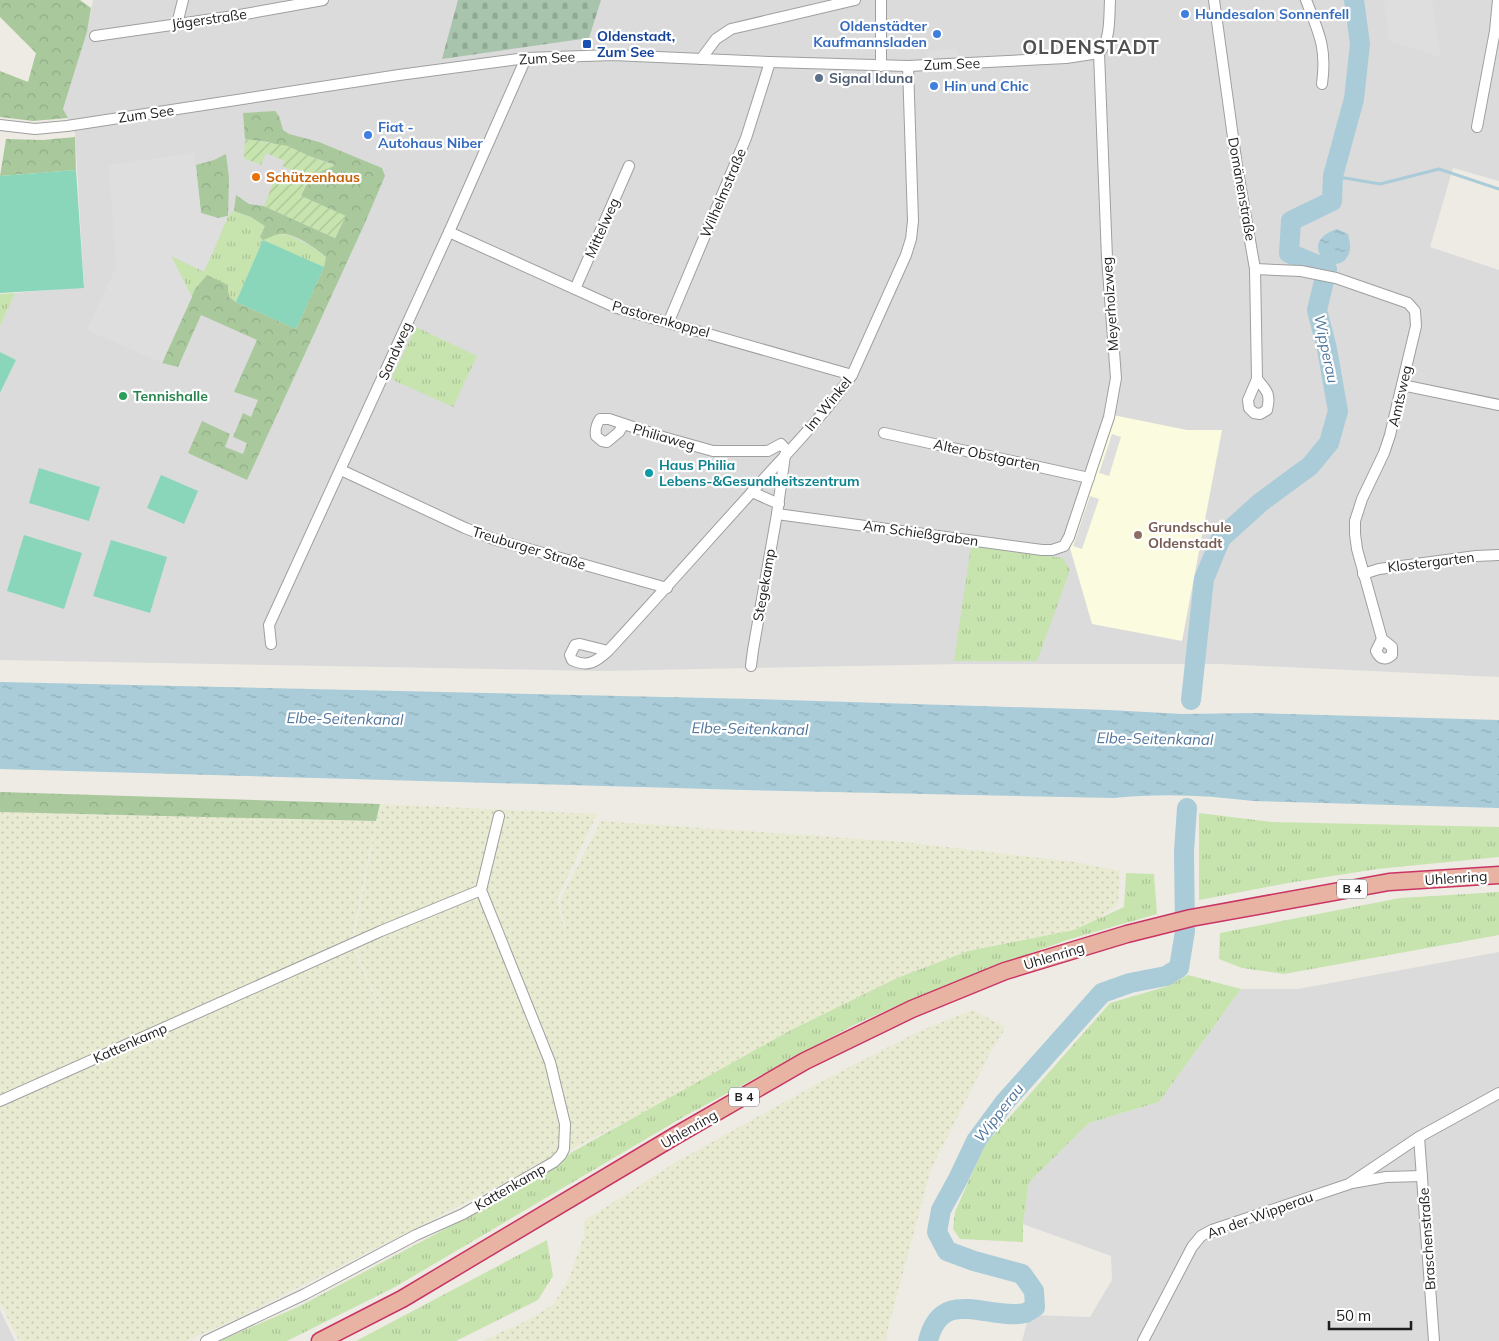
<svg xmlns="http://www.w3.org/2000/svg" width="1499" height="1341" font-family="Mulish,sans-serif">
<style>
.residential{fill:#dbdbdb}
.education{fill:#fbfcdf}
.farmland{fill:url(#farmland-dots)}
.grass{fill:url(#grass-tufts)}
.forest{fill:url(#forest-crowns)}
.cemetery{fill:url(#cemetery-stones)}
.garden{fill:url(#garden-furrows)}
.pitch{fill:#89d6ba}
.parking{fill:#dedede}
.water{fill:url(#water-ripples)}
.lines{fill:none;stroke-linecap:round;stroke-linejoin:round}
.stream{stroke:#a9ccd8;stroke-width:3}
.river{stroke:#a9ccd8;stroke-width:20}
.minor-casing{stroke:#9f9f9f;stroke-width:12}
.trunk-casing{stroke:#c93464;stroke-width:19}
.minor{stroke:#fff;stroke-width:10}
.trunk{stroke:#e8b3a2;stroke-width:16}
.shop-dot{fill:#3f7fe0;stroke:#fff;stroke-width:2}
.transit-dot{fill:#1a4fb4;stroke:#fff;stroke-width:2}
.service-dot{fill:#5c6f8a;stroke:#fff;stroke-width:2}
.food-dot{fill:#e8710a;stroke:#fff;stroke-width:2}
.leisure-dot{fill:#2e9e5b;stroke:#fff;stroke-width:2}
.culture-dot{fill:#0f9aa8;stroke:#fff;stroke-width:2}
.education-dot{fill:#8d6e63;stroke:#fff;stroke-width:2}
.labels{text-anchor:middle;stroke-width:4.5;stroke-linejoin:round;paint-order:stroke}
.shield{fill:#fff;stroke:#626262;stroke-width:1}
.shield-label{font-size:12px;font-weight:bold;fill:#1e1e1e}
.shop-label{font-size:14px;font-weight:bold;fill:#366cbe;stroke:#fff;text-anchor:start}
.street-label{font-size:14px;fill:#1e1e1e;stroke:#fff}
.transit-label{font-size:14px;font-weight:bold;fill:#164399;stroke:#fff;text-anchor:start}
.service-label{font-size:14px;font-weight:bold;fill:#4e5e75;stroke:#fff;text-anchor:start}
.food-label{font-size:14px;font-weight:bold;fill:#c56008;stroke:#fff;text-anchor:start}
.leisure-label{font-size:14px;font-weight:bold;fill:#27864d;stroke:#fff;text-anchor:start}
.culture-label{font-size:14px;font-weight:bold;fill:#0d838f;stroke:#fff;text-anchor:start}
.education-label{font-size:14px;font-weight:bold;fill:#785e54;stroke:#fff;text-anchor:start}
.water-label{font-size:15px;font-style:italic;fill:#50759d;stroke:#fff}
.district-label{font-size:19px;font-weight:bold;letter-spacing:1px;fill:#515151;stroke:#fff}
</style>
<defs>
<pattern id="farmland-dots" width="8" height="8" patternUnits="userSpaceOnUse" patternTransform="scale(1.25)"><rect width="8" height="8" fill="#e8ebd1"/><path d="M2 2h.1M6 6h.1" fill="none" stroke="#c7c9b3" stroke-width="1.8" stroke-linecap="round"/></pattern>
<pattern id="grass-tufts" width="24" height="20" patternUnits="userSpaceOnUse" patternTransform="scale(1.25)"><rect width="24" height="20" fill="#c7e4af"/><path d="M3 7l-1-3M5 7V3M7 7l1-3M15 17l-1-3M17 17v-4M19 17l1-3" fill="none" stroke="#aac396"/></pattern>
<pattern id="forest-crowns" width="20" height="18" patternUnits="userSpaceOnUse" patternTransform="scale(1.25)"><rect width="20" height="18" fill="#a9c99d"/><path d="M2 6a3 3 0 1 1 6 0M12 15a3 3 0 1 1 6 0" fill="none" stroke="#91ac87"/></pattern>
<pattern id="cemetery-stones" width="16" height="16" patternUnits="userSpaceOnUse" patternTransform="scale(1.25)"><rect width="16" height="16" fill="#a8c4ad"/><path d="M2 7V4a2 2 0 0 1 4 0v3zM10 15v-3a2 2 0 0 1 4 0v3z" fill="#90a894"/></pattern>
<pattern id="garden-furrows" width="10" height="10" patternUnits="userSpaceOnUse" patternTransform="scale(1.25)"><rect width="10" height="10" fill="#c7e4af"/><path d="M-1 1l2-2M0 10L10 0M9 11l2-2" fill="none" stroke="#aac396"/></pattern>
<pattern id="water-ripples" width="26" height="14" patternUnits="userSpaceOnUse" patternTransform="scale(1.25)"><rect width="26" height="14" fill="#a9ccd8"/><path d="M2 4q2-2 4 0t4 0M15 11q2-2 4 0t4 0" fill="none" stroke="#91afb9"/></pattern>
</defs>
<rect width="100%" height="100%" fill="#eeebe4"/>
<!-- residential -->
<g class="residential">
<polygon points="93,0 1499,0 1499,181 1453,168 1430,247 1499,270 1499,677 1219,664 961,664 601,671 0,660 0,393 16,360 0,352 0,327 15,293 84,287 75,134 63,109 87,32"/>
<polygon points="1499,952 1499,1341 1022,1341 1029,1315 1090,1317 1112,1280 1111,1256 1023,1224 1029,1182 1089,1123 1159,1102 1241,989 1298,989"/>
<polygon points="0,1310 15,1341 0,1341"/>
</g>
<!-- education -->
<polygon class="education" points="1113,415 1187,430 1222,430 1182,641 1092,624 1070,548"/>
<!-- farmland -->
<g class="farmland">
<polygon points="380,804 597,814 557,899 564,929 562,938 565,928 560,900 601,821 904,842 1074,862 1120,871 1118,905 1095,921 1074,930 968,951 897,978 791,1030 645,1112 236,1319 186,1341 19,1341 0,1302 0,812 376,821 351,943 397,1049 353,943"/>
<polygon points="972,1010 1006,1027 990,1053 931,1169 888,1328 886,1341 482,1341 524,1322 553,1305 569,1278 584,1236 584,1221 678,1161 826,1079 918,1032"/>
</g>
<!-- grass -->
<g class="grass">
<polygon points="234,211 251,217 279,234 289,235 311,246 326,257 324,267 263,240 236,302 228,296 195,289 192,297 170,255 212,255 228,216"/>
<polygon points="15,293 0,327 0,294"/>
<polygon points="416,327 477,356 453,407 395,381 392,377"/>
<polygon points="971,546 1063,558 1070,570 1037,661 954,661"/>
<polygon points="1199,813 1273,822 1499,827 1499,857 1377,869 1288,883 1199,900"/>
<polygon points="1126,873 1154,874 1157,914 1067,940 1004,963 919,996 854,1025 685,1116 395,1287 287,1341 219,1341 300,1306 490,1205 574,1151 791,1030 897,978 968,951 1074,930 1124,907"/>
<polygon points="1499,892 1499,935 1284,974 1242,968 1219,959 1220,933 1400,898"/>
<polygon points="1188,975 1241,989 1159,1102 1089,1123 1029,1182 1023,1224 1023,1242 960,1239 953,1229 955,1212 984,1146 1110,1003 1168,986"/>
<polygon points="547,1240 553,1276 538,1300 456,1341 356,1341"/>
</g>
<!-- forest -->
<g class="forest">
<polygon points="0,0 80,0 91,8 87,32 63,109 68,118 33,121 0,117 0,71 28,82 36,53 0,17"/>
<path d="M275,111L279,116L283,130L289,134L319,142L382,168L385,176L364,225L247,480L188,453L202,421L230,434L225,447L243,454L247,443L233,437L243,413L251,417L258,400L234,392L257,340L201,315L178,367L162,363L195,289L207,275L228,285V296L236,302L296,329L324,267L326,257C315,248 294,232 279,234C274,235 268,238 263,240L260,237L265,226L251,217L234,211L236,195L249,204L264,206L335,238L345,216L301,196C310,175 316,173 335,165L268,142L245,139L243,113Z"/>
<polygon points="75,137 76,170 0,176 6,139 43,140"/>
<polygon points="226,154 229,178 228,216 218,218 201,213 196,165 214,160"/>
<polygon points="0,792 380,804 376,821 0,812"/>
</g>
<!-- cemetery -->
<polygon class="cemetery" points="458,0 601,0 589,38 442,59"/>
<!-- garden -->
<path class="garden" d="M245,139L288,146L311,157L336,166C317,171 308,178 301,196L346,216L335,238L264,206L276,176L291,182L296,172L282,166L285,161L266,153L261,165L244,158Z"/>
<!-- pitch -->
<g class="pitch">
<polygon points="76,170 84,288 0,293 0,176"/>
<polygon points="263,240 324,267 296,329 236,302"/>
<polygon points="0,352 16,360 0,393"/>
<polygon points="39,468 100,487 89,521 29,503"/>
<polygon points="161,475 198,491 184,524 147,508"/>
<polygon points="24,535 82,553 64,609 7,591"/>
<polygon points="111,540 167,557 150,613 93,596"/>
</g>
<!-- parking -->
<g class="parking">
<polygon points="1384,0 1432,0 1441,57 1389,41"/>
<polygon points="957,49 957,57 926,58 926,51"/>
<polygon points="194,153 201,213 218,218 228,216 204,272 171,256 192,297 162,363 87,330 116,267 109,165"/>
<polygon points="1112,434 1121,437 1109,476 1099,473"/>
<polygon points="1090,496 1099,499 1082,549 1073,546"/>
</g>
<!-- water -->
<g class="water">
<path d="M1337,229L1348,234C1350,242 1352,250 1347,257C1334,279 1295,243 1337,229Z"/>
<path d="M0,682L754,699L1109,710L1182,714L1256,713L1499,720V808L1253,801C1207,795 1160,793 1114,798L744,790L0,769Z"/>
</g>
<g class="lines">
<!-- stream -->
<polyline class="stream" points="1333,176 1380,184 1439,169 1499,189"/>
<!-- river -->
<g class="river">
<polyline points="1191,700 1204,579 1221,538 1261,502 1310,466 1329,443 1338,411 1327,349 1317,310 1327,269 1289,253 1291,221 1332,201 1333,176 1354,99 1360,44 1354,0"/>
<path d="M928,1341C942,1285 988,1321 1025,1313C1028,1312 1032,1309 1035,1307L1034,1291L1022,1274L974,1261L947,1251L937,1232L941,1210L958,1179L976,1141L1004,1103L1102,993L1130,983L1166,976L1179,968L1185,931L1184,851L1187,808"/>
</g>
<!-- minor casing -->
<g class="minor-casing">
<g id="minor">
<path d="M1214,0L1237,166L1255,269L1257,379L1248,400L1249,408L1254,413L1260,414L1267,410C1271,394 1267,391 1257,379"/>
<path d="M1306,0C1319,33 1327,48 1322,84"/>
<polyline points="177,24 183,0"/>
<polyline points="95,36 234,16 323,0"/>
<path d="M1099,53C1111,40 1109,17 1110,0"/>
<polyline points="701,59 716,39 731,29 855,0"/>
<polyline points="881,66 881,0"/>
<polyline points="0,125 35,129 67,126 399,75 526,58 613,55 770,62 908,66 1066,58 1099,53"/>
<polyline points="1477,127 1495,31 1498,0"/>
<polyline points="449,232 617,308 852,375"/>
<path d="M1255,269L1301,271L1336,278L1408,303L1415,311L1416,326L1390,435L1384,453L1362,499L1355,521V534L1357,549L1382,639L1392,647V655C1385,661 1380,659 1376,651L1382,639"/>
<polyline points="575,289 629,166"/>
<polyline points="669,321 746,138 770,62"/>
<polyline points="1402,385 1499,405"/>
<path d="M623,425L619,432L607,442L602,441L596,436C595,429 596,425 600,419H609L663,437L713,451H768L781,444L788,452"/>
<polyline points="884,433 1089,478"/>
<polyline points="341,470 465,528 493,539 667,588"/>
<polyline points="752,492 779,504"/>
<polyline points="777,514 1042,550 1052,550 1064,546 1069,537 1109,417 1116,378 1107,258 1099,53"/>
<polyline points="1363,574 1379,569 1476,556 1499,555"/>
<polyline points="271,644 269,625 449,232 526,58"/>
<path d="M608,651L580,644L575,645L570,655L572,660C588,668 597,661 608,651C656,599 703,546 751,493C785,455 822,418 852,375L906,255L911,239L913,221L908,66"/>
<polyline points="751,666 753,650 777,514 785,455"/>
<polyline points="0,1101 381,931 481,890"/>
<polyline points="1419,1137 1434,1341"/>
<polyline points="1352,1183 1386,1177 1422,1176"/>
<polyline points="206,1341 305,1294 416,1235 463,1214 554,1162 561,1155 564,1149 565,1124 550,1062 481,890 499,816"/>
<polyline points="1143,1341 1192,1247 1201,1236 1212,1230 1349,1184 1419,1137 1499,1093"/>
</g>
</g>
<!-- trunk casing -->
<g class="trunk-casing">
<polyline id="trunk" points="320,1341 402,1299 675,1136 805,1061 912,1009 1005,971 1127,934 1191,918 1389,882 1499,875"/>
</g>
<!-- minor -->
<use href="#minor" class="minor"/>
<!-- trunk -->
<use href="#trunk" class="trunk"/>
</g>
<!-- markers -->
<g class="shop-dot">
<circle cx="1185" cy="14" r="5"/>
<circle cx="937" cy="34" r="5"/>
<circle cx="934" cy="86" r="5"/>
<circle cx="368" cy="135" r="5"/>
</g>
<rect class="transit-dot" x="582" y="39" width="10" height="10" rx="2.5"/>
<circle class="service-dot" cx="819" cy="78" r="5"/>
<circle class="food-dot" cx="256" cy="177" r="5"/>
<circle class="leisure-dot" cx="123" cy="396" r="5"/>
<circle class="culture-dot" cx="649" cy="473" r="5"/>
<circle class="education-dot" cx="1138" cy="535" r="5"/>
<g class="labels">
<!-- shield labels -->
<g class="shield">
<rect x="1337" y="879.5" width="30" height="19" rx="4"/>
<rect x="729" y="1087.5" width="30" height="19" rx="4"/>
</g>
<g class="shield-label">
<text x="1352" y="893">B 4</text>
<text x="744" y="1101">B 4</text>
</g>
<!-- shop labels -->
<g class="shop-label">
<text x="1195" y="19">Hundesalon Sonnenfell</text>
<text x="927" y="31" text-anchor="end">Oldenstädter<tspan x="927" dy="16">Kaufmannsladen</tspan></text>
<text x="944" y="91">Hin und Chic</text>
<text x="378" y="132">Fiat -<tspan x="378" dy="16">Autohaus Niber</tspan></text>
</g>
<!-- street labels -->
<g class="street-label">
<text transform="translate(209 19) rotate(-8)" y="5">Jägerstraße</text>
<text transform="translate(547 58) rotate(-3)" y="5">Zum See</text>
<text transform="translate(952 64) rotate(-2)" y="5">Zum See</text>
<text transform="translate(146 114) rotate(-8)" y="5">Zum See</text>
<text transform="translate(1242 189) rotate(80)" y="5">Domänenstraße</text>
<text transform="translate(723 193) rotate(-67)" y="5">Wilhelmstraße</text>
<text transform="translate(602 228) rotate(-66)" y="5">Mittelweg</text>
<text transform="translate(1110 304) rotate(-94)" y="5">Meyerholzweg</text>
<text transform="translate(661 319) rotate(16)" y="5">Pastorenkoppel</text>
<text transform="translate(395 351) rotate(-66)" y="5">Sandweg</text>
<text transform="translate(1400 396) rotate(-77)" y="5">Amtsweg</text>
<text transform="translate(828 404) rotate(-51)" y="5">Im Winkel</text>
<text transform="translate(664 437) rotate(16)" y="5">Philiaweg</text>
<text transform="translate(987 455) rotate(12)" y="5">Alter Obstgarten</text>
<text transform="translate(921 533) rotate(8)" y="5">Am Schießgraben</text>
<text transform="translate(529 548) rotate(17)" y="5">Treuburger Straße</text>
<text transform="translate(1431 562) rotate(-7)" y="5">Klostergarten</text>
<text transform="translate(764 585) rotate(-80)" y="5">Stegekamp</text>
<text transform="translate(1456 878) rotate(-4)" y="5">Uhlenring</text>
<text transform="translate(1054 956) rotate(-17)" y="5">Uhlenring</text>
<text transform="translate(130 1043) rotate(-24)" y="5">Kattenkamp</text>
<text transform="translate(689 1129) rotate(-30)" y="5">Uhlenring</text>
<text transform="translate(510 1187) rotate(-30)" y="5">Kattenkamp</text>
<text transform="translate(1260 1215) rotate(-20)" y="5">An der Wipperau</text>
<text transform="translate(1427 1239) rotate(-94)" y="5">Braschenstraße</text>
</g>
<!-- transit labels -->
<g class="transit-label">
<text x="597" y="41">Oldenstadt,<tspan x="597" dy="16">Zum See</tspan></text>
</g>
<!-- service labels -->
<g class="service-label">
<text x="829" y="83">Signal Iduna</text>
</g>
<!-- food labels -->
<g class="food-label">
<text x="266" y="182">Schützenhaus</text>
</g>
<!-- leisure labels -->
<g class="leisure-label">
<text x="133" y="401">Tennishalle</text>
</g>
<!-- culture labels -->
<g class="culture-label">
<text x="659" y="470">Haus Philia<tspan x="659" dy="16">Lebens-&amp;Gesundheitszentrum</tspan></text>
</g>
<!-- education labels -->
<g class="education-label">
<text x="1148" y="532">Grundschule<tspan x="1148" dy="16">Oldenstadt</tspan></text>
</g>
<!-- water labels -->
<g class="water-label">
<text transform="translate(1326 349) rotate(78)" y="5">Wipperau</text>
<text transform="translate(345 719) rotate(1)" y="5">Elbe-Seitenkanal</text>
<text transform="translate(750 729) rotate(1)" y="5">Elbe-Seitenkanal</text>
<text transform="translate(1155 739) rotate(1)" y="5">Elbe-Seitenkanal</text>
<text transform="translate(999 1113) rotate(-52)" y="5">Wipperau</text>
</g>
<!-- district labels -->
<g class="district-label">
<text x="1091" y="54">OLDENSTADT</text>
</g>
</g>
<!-- scale -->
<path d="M1329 1321v8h82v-8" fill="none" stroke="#1e1e1e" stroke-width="2.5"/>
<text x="1336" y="1321" font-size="15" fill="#1e1e1e" stroke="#ffffff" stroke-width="4" paint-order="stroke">50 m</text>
</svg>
